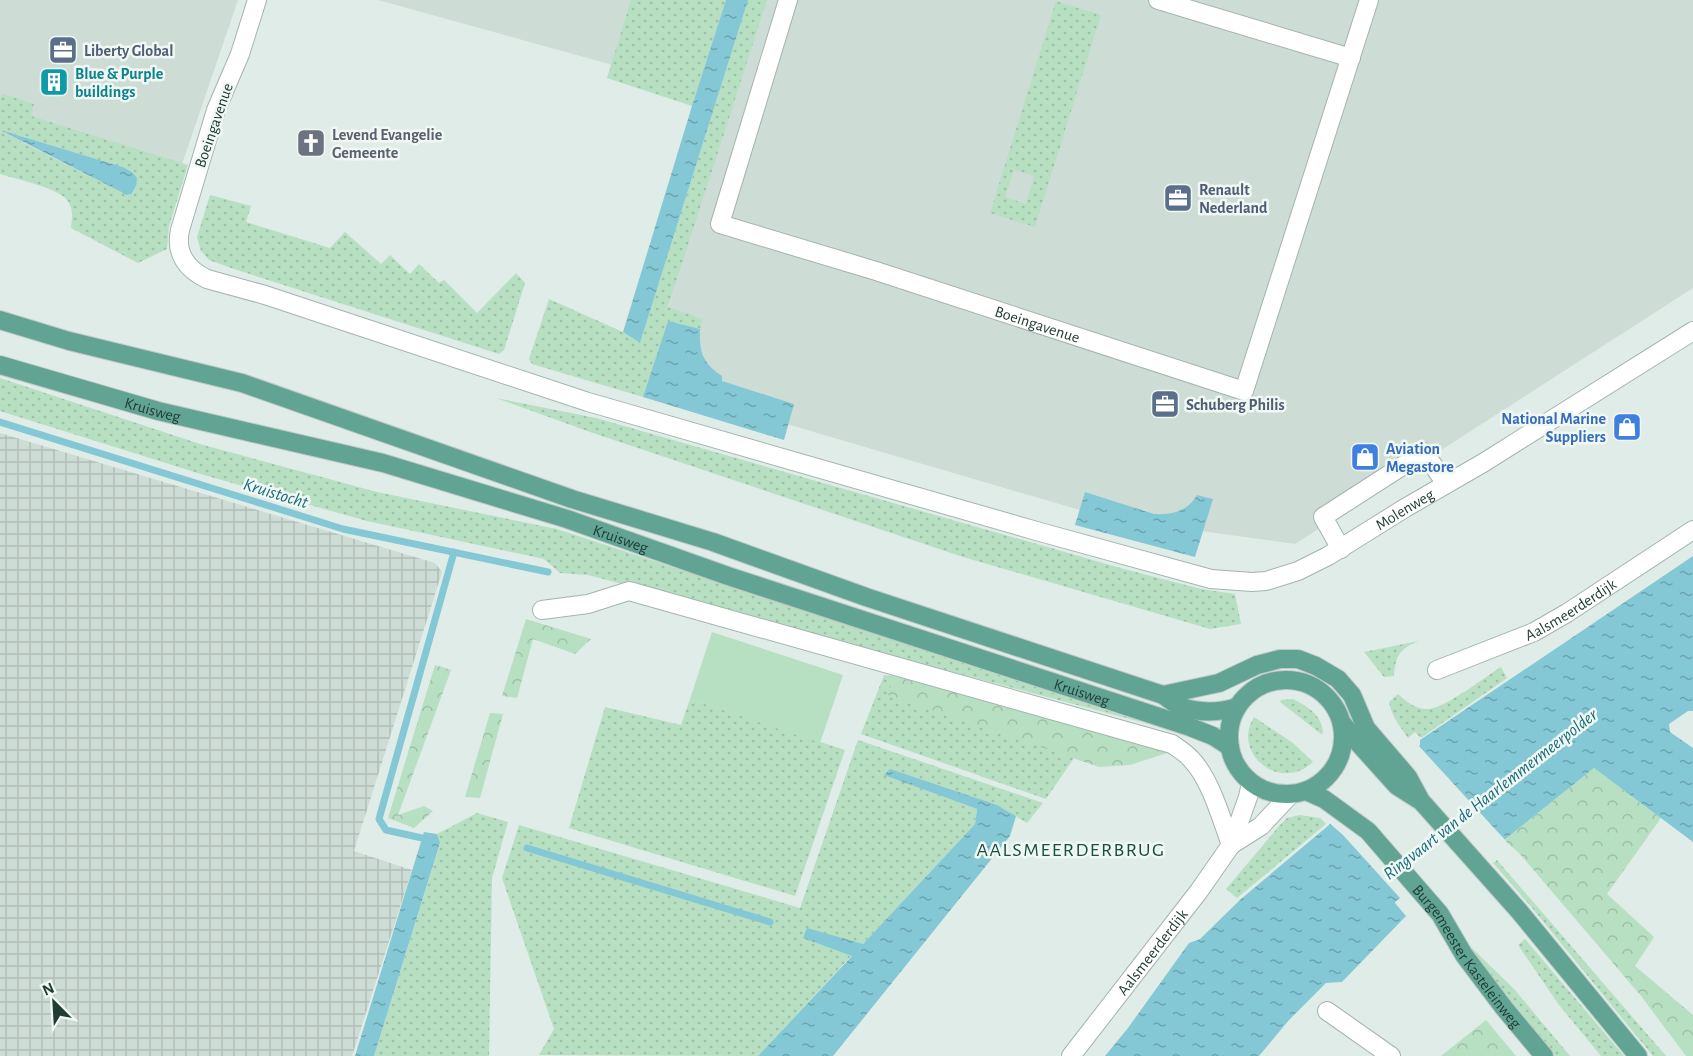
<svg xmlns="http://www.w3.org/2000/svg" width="1693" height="1056" font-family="'Alegreya Sans',sans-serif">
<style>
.built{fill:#cedcd6}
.industrial{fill:url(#industrial-grid)}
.grass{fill:url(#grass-dots);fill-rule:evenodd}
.forest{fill:url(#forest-crowns)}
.pitch{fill:#b7dfc2}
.water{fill:url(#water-ripples)}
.pier{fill:#e0ece7}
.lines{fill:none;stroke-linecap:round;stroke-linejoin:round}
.stream{stroke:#84c8d5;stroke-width:7}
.minor-casing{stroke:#a3b4ae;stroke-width:20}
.major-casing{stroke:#c1c9c6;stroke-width:20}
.minor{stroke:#fff;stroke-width:18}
.major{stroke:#62a493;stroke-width:18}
.labels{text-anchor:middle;stroke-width:5;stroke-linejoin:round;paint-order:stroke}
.service-label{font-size:16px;font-weight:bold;fill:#4e5e75;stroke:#f1f8f4;text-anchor:start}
.culture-label{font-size:16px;font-weight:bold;fill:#0d838f;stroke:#f1f8f4;text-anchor:start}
.street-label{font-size:16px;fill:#203d35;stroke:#f1f8f4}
.worship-label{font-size:16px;font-weight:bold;fill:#5b616d;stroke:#f1f8f4;text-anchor:start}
.shop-label{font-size:16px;font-weight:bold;fill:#366cbe;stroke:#f1f8f4;text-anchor:end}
.water-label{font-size:18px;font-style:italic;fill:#166b7d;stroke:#f1f8f4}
.quarter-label{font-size:20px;letter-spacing:1.5px;fill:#1a5044;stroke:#f1f8f4}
</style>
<defs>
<pattern id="industrial-grid" width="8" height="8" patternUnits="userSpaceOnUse" patternTransform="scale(1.5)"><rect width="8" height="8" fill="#cedcd6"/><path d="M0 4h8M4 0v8" fill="none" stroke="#b1beb8"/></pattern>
<pattern id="grass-dots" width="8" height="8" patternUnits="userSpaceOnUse" patternTransform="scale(1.5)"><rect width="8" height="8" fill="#b7dfc2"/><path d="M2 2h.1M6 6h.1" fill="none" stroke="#9dc0a7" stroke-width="1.8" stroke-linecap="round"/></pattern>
<pattern id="forest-crowns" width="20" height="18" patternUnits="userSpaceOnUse" patternTransform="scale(1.5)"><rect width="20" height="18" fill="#b7dfc2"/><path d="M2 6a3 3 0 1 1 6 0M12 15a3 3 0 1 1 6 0" fill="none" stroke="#9dc0a7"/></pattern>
<pattern id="water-ripples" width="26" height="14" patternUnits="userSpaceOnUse" patternTransform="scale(1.5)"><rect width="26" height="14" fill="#84c8d5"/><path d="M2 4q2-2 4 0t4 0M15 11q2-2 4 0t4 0" fill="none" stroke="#6ca4ae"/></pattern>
</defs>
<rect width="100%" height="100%" fill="#e0ece7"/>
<!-- built -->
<g class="built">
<polygon points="0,0 238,0 179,173 0,137"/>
<polygon points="378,0 1693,0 1693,288 1295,544 1107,518 647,383 728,97"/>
</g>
<!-- industrial -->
<polygon class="industrial" points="0,433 435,563 442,572 354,851 412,870 352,1056 0,1056"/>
<!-- grass -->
<g class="grass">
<polygon points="631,0 726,0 692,106 607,78"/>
<polygon points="748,0 767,0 668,307 703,319 700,329 668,321 643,397 532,364 529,359 549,299 623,332 640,343"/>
<path d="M1056,1L1101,15L1035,227L990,213ZM1014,170L1034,176L1026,204L1005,197Z"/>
<path d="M3,94L34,104L31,116L188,165L169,226L167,249L138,263L71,228C72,218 74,209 67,200C58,188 16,179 0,174V131L127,195L133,194L136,186L132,172L123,167L0,130V98Z"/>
<polygon points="210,195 251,206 246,222 330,248 345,232 381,264 390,255 410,274 419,264 439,283 444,280 477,313 516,273 525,283 504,350 499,354 231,268 209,260 201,251 197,237"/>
<polygon points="0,378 200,444 377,492 557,529 1145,723 588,575 560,573 544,559 367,521 204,475 0,411"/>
<polygon points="496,398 596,418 1124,569 1201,589 1235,594 1241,624 1210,629 960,556 590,432"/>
<path d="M1419,641C1401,648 1395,655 1394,676L1384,677L1364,652Z"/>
<path d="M1501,667L1507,678L1421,738L1415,732L1408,738C1400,727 1391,715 1389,702L1398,694C1407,702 1415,709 1427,709C1443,710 1485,677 1501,667Z"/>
<polygon points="884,675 894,676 889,695 1074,758 1046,799 861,734"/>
<polygon points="690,699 845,750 795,896 569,828 605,707 681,725"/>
<path d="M1293,699C1308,707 1322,715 1323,733L1321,734L1280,702L1281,700Z"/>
<path d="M1254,717L1293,743L1313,762C1281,793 1231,754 1254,717Z"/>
<polygon points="858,740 1043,803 1027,823 997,805 885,775 977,809 975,824 863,944 803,938 852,955 758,1056 539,1055 554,1029 502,878 519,825 800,908"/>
<polygon points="477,813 508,822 492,878 489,1056 374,1056 440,844 437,834"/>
<polygon points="1300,815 1320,818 1326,824 1237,898 1226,889 1280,825 1287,818"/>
<polygon points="1497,860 1666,1056 1653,1056 1533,909 1493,863"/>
<polygon points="1525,939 1624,1056 1601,1056 1559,1005 1518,945"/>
<polygon points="1472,948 1514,989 1570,1056 1548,1056 1468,950"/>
</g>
<!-- forest -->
<g class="forest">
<polygon points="526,619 591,639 575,654 533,639 517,698 502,696"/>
<polygon points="435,665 451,670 398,815 424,806 433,811 414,828 388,818"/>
<polygon points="894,676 1173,751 1130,765 1099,767 888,695"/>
<polygon points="490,713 503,714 480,798 465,797"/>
<polygon points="1594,768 1661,818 1607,894 1654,937 1635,966 1693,1015 1693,1056 1686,1056 1641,996 1519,853 1504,840"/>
<polygon points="1486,1020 1516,1056 1441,1056"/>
</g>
<!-- pitch -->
<polygon class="pitch" points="712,632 843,675 820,743 690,699"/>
<!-- water -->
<g class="water">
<polygon points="726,0 748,0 640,343 623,332 692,106"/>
<polygon points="0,130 123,167 132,172 137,178 136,186 132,194 127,195"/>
<path d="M668,321L700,329C699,353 703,363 722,376V381L794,404L784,440L643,397Z"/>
<path d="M1085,492L1154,514C1172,515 1188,511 1197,495L1213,499L1195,557L1075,525Z"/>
<polygon points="1693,556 1693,711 1688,711 1669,724 1670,732 1693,748 1693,842 1594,768 1504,840 1486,822 1395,903 1406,916 1342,982 1326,983 1289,1020 1259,1056 1105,1056 1128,1028 1189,943 1200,939 1241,899 1329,825 1420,745 1420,740"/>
<polygon points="890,769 997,805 1016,816 1010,836 833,1056 758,1056 852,956 803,938 807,928 863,944 975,824 977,809 884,775"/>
<polygon points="424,832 437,834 440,843 374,1056 355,1056"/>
</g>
<!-- pier -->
<polygon class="pier" points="1417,744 1507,842 1502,843 1486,826 1399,903 1409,915 1409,918 1395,902 1400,898 1343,835 1328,822"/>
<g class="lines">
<!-- stream -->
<g class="stream">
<polyline points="0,422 343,529 548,572"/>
<polyline points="422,838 386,830 379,819 454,552"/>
<polyline points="527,848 770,922"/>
</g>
<!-- minor casing -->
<g class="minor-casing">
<g id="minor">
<path id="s1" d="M257,0L240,54L216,110L180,230C175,253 186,269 207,279L265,295L588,402L1040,532L1211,579L1252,582L1266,581L1298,571L1328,556L1405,508L1483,463L1693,331"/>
<path id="s2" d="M788,0L720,224L876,271L1244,391L1369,0"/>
<polyline points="1158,0 1351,58"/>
<polyline points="1341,549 1323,517 1424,452 1446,484"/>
<path d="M542,610L588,604L629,591L1172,744C1179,749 1186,753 1191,759C1211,780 1221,818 1231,845"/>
<path id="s3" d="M1437,670L1534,632L1567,613L1693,530"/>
<polyline points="1231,845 1261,826 1290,795"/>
<polyline points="1327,1011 1391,1056"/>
<path id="s4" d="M1071,1056L1199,891L1231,845L1248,797L1251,783"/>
</g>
</g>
<!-- major casing -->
<g class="major-casing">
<g id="major">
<path d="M0,320L69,341L242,383L572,499L713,542L866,597L1163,695C1168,698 1174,704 1179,706C1198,713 1218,713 1237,707"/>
<path id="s5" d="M0,365L158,411L383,463L567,519L728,576L1190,727L1213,736L1230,747"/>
<circle cx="1286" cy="737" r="57"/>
<polyline points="1163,695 1219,683 1257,665 1280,659 1298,659 1316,666 1338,679 1352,695 1366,728 1408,777 1421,801 1519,911 1638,1056"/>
<polyline points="1342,723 1360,745 1397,786 1419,800"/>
<path id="s6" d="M1306,791L1324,799L1368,831L1440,914L1464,955L1504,1008L1544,1056"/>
</g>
</g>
<!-- minor -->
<use href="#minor" class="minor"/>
<!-- major -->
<use href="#major" class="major"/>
</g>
<!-- icons -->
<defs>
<g id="office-square" transform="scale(1.5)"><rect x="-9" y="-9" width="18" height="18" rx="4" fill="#5c6f8a" stroke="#f1f8f4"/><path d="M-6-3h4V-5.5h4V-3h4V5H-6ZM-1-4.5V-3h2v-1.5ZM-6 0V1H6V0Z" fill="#fff"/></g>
<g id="building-square" transform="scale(1.5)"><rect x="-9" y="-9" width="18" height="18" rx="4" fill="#0f9aa8" stroke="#f1f8f4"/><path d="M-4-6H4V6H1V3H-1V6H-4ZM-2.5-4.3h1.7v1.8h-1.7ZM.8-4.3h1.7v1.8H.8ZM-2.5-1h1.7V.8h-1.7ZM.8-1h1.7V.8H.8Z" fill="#fff"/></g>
<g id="church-square" transform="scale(1.5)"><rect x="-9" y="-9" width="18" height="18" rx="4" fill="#6b7280" stroke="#f1f8f4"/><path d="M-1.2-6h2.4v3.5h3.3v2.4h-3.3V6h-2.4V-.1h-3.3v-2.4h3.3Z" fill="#fff"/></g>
<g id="shop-square" transform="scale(1.5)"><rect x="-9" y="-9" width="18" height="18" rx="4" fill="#3f7fe0" stroke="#f1f8f4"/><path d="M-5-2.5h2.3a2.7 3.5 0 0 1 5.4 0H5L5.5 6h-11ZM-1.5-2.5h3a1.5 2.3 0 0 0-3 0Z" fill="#fff"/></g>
</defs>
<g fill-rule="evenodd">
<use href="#office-square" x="63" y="50"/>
<use href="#building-square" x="54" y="82"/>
<use href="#church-square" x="311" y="143"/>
<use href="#office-square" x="1178" y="198"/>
<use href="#office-square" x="1165" y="404"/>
<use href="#shop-square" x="1627" y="427"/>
<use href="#shop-square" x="1365" y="457"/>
</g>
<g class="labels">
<!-- service labels -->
<g class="service-label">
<text x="84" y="56">Liberty Global</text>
<text x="1199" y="195">Renault<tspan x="1199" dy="18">Nederland</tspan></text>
<text x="1186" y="410">Schuberg Philis</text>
</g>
<!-- culture labels -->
<g class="culture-label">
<text x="75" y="79">Blue &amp; Purple<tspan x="75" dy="18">buildings</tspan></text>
</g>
<!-- street labels -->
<g class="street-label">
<text transform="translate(213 125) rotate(-71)" y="6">Boeingavenue</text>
<text dy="6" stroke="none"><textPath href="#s2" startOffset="567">Boeingavenue</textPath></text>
<text dy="6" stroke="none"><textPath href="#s5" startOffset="159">Kruisweg</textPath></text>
<text dy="6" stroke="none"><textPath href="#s1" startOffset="1564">Molenweg</textPath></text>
<text dy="6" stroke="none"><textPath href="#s5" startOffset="645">Kruisweg</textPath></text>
<text dy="6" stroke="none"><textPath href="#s3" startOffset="147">Aalsmeerderdijk</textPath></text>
<text dy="6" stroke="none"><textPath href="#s5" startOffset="1131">Kruisweg</textPath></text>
<text dy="6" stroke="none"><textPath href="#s4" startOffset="132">Aalsmeerderdijk</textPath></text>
<text dy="6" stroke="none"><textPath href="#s6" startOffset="234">Burgemeester Kasteleinweg</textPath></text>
</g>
<!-- worship labels -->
<g class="worship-label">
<text x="332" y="140">Levend Evangelie<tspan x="332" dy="18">Gemeente</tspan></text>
</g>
<!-- shop labels -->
<g class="shop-label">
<text x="1606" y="424">National Marine<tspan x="1606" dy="18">Suppliers</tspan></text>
<text x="1386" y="454" text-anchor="start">Aviation<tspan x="1386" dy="18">Megastore</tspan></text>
</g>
<!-- water labels -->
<g class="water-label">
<text transform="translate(276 493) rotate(17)" y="6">Kruistocht</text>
<text transform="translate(1490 794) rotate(-38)" y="6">Ringvaart van de Haarlemmermeerpolder</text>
</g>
<!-- quarter labels -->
<g class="quarter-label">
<text x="1071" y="856">AALSMEERDERBRUG</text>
</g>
</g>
<!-- north arrow -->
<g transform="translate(54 1002) rotate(336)" stroke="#f1f8f4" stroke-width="4.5" paint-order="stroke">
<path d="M0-4.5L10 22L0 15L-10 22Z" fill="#203d35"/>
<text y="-9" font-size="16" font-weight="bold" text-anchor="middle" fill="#203d35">N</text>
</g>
</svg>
